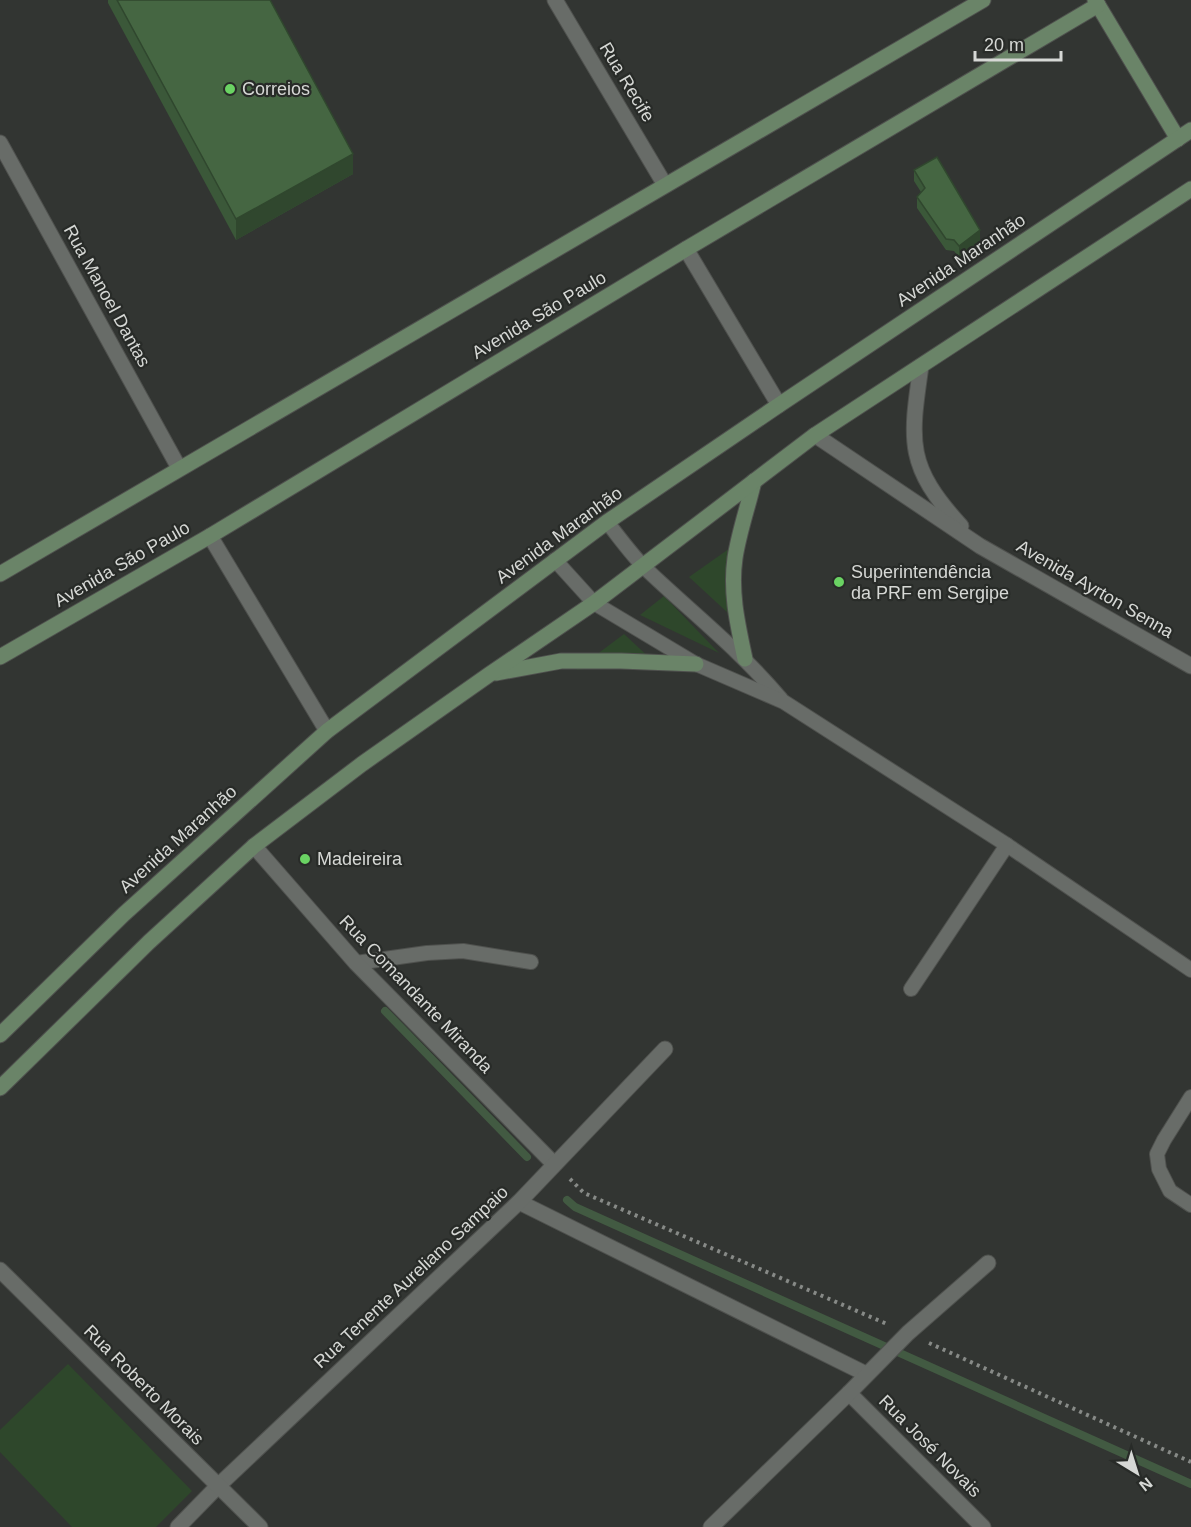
<svg xmlns="http://www.w3.org/2000/svg" width="1191" height="1527" font-family="Arial,sans-serif">
<style>
.green{fill:#2e472b}
.lines{fill:none;stroke-linecap:round;stroke-linejoin:round}
.stream{stroke:#425a42;stroke-width:8}
.service-casing{stroke:#4f514e;stroke-width:16}
.minor-casing{stroke:#4f514e;stroke-width:17}
.tertiary-casing{stroke:#4f514e;stroke-width:17}
.secondary-casing{stroke:#4f514e;stroke-width:17}
.path{stroke:#878a87;stroke-width:4;stroke-dasharray:3 4.5;stroke-linecap:butt}
.service{stroke:#686c68;stroke-width:14}
.minor{stroke:#686c68;stroke-width:15}
.tertiary{stroke:#686c68;stroke-width:15}
.secondary{stroke:#6a8468;stroke-width:15}
.wall{fill:#3b5839}
.shaded-wall{fill:#30472e}
.building{fill:#456642;stroke:#30472e;stroke-width:1.5}
.poi-dot{fill:#6ad363;stroke:#282b28;stroke-width:2}
.labels{text-anchor:middle;stroke-width:4.5;stroke-linejoin:round;paint-order:stroke}
.street-label{font-size:18px;fill:#d6d8d5;stroke:#282b28}
.poi-label{font-size:18px;fill:#d6d8d5;stroke:#282b28;text-anchor:start}
</style>
<rect width="100%" height="100%" fill="#323532"/>
<!-- green -->
<g class="green">
<polygon points="740,541 741,625 689,577"/>
<polygon points="664,596 719,653 640,615"/>
<polygon points="624,634 653,661 576,670"/>
<polygon points="68,1364 192,1491 156,1527 72,1527 0,1452 0,1430"/>
</g>
<g class="lines">
<!-- stream -->
<g class="stream">
<polyline points="385,1011 527,1157"/>
<polyline points="567,1200 575,1207 1191,1484"/>
</g>
<!-- service casing -->
<g class="service-casing">
<g id="service">
<path d="M607,522C619,537 631,554 645,568C691,612 740,650 781,699"/>
<polyline points="555,560 594,603 696,664 784,702 1007,845 1191,970"/>
<polyline points="356,963 427,953 463,951 531,962"/>
<polyline points="911,989 1007,845"/>
<polyline points="1191,1097 1164,1140 1157,1154 1159,1169 1170,1191 1191,1205"/>
</g>
</g>
<!-- minor casing -->
<g class="minor-casing">
<g id="minor">
<polyline points="555,0 665,185"/>
<polyline points="0,143 179,468"/>
<polyline points="686,249 779,405"/>
<path d="M921,366C910,442 906,466 961,526"/>
<polyline points="815,435 980,546 1191,666"/>
<polyline points="210,536 327,731"/>
<polyline points="254,846 356,963 554,1164"/>
<polyline points="519,1202 866,1374"/>
<polyline points="849,1393 983,1527"/>
<polyline points="178,1527 218,1486 519,1202 665,1049"/>
<polyline points="711,1527 849,1393 908,1333 988,1263"/>
</g>
</g>
<!-- tertiary casing -->
<g class="tertiary-casing">
<polyline id="tertiary" points="0,1270 260,1527"/>
</g>
<!-- secondary casing -->
<g class="secondary-casing">
<g id="secondary">
<polyline points="1095,0 1178,139"/>
<polyline points="0,574 983,0"/>
<polyline points="0,657 210,536 686,249 1098,5"/>
<path d="M745,659C738,626 730,593 735,558C739,532 748,507 754,481"/>
<polyline points="496,673 561,661 621,661 696,664"/>
<polyline points="0,1035 124,914 327,731 607,522 779,405 1191,130"/>
<polyline points="0,1088 149,942 254,846 362,764 490,674 594,603 815,435 1191,189"/>
</g>
</g>
<!-- path -->
<g class="path">
<polyline points="570,1179 584,1193 887,1324"/>
<polyline points="929,1343 1191,1462"/>
</g>
<!-- service -->
<use href="#service" class="service"/>
<!-- minor -->
<use href="#minor" class="minor"/>
<!-- tertiary -->
<use href="#tertiary" class="tertiary"/>
<!-- secondary -->
<use href="#secondary" class="secondary"/>
</g>
<!-- wall -->
<g class="wall">
<polygon points="108,0 270,0 353,174 236,240 108,3"/>
<polygon points="914,170 980,241 959,257 954,251 946,250 917,208 917,197 921,192 914,181"/>
</g>
<!-- shaded-wall -->
<g class="shaded-wall">
<polygon points="353,154 353,174 236,240 236,219"/>
<polygon points="980,230 980,241 959,257 959,246"/>
</g>
<!-- building -->
<g class="building">
<polygon points="117,0 270,0 353,154 236,219"/>
<polygon points="937,157 980,230 959,246 954,240 946,239 917,197 925,188 914,170"/>
</g>
<!-- markers -->
<g class="poi-dot">
<circle cx="230" cy="89" r="6"/>
<circle cx="839" cy="582" r="6"/>
<circle cx="305" cy="859" r="6"/>
</g>
<g class="labels">
<!-- street labels -->
<g class="street-label">
<text transform="translate(627 82) rotate(59)" y="6">Rua Recife</text>
<text transform="translate(961 260) rotate(-34)" y="6">Avenida Maranhão</text>
<text transform="translate(107 296) rotate(61)" y="6">Rua Manoel Dantas</text>
<text transform="translate(539 315) rotate(-31)" y="6">Avenida São Paulo</text>
<text transform="translate(559 535) rotate(-36)" y="6">Avenida Maranhão</text>
<text transform="translate(122 564) rotate(-30)" y="6">Avenida São Paulo</text>
<text transform="translate(1095 589) rotate(30)" y="6">Avenida Ayrton Senna</text>
<text transform="translate(178 839) rotate(-42)" y="6">Avenida Maranhão</text>
<text transform="translate(416 994) rotate(46)" y="6">Rua Comandante Miranda</text>
<text transform="translate(411 1277) rotate(-43)" y="6">Rua Tenente Aureliano Sampaio</text>
<text transform="translate(144 1385) rotate(45)" y="6">Rua Roberto Morais</text>
<text transform="translate(930 1446) rotate(45)" y="6">Rua José Novais</text>
</g>
<!-- poi labels -->
<g class="poi-label">
<text x="242" y="95">Correios</text>
<text x="851" y="578">Superintendência<tspan x="851" dy="21">da PRF em Sergipe</tspan></text>
<text x="317" y="865">Madeireira</text>
</g>
</g>
<!-- north arrow -->
<g transform="translate(1137 1473) rotate(142)" stroke="#282b28" stroke-width="4.5" paint-order="stroke">
<path d="M0-4.5L10 22L0 15L-10 22Z" fill="#d6d8d5"/>
<text y="-9" font-size="16" font-weight="bold" text-anchor="middle" fill="#d6d8d5">N</text>
</g>
<!-- scale -->
<path d="M975 51v9h86v-9" fill="none" stroke="#d6d8d5" stroke-width="3"/>
<text x="984" y="51" font-size="18" fill="#d6d8d5" stroke="#282b28" stroke-width="4.5" paint-order="stroke">20 m</text>
</svg>
